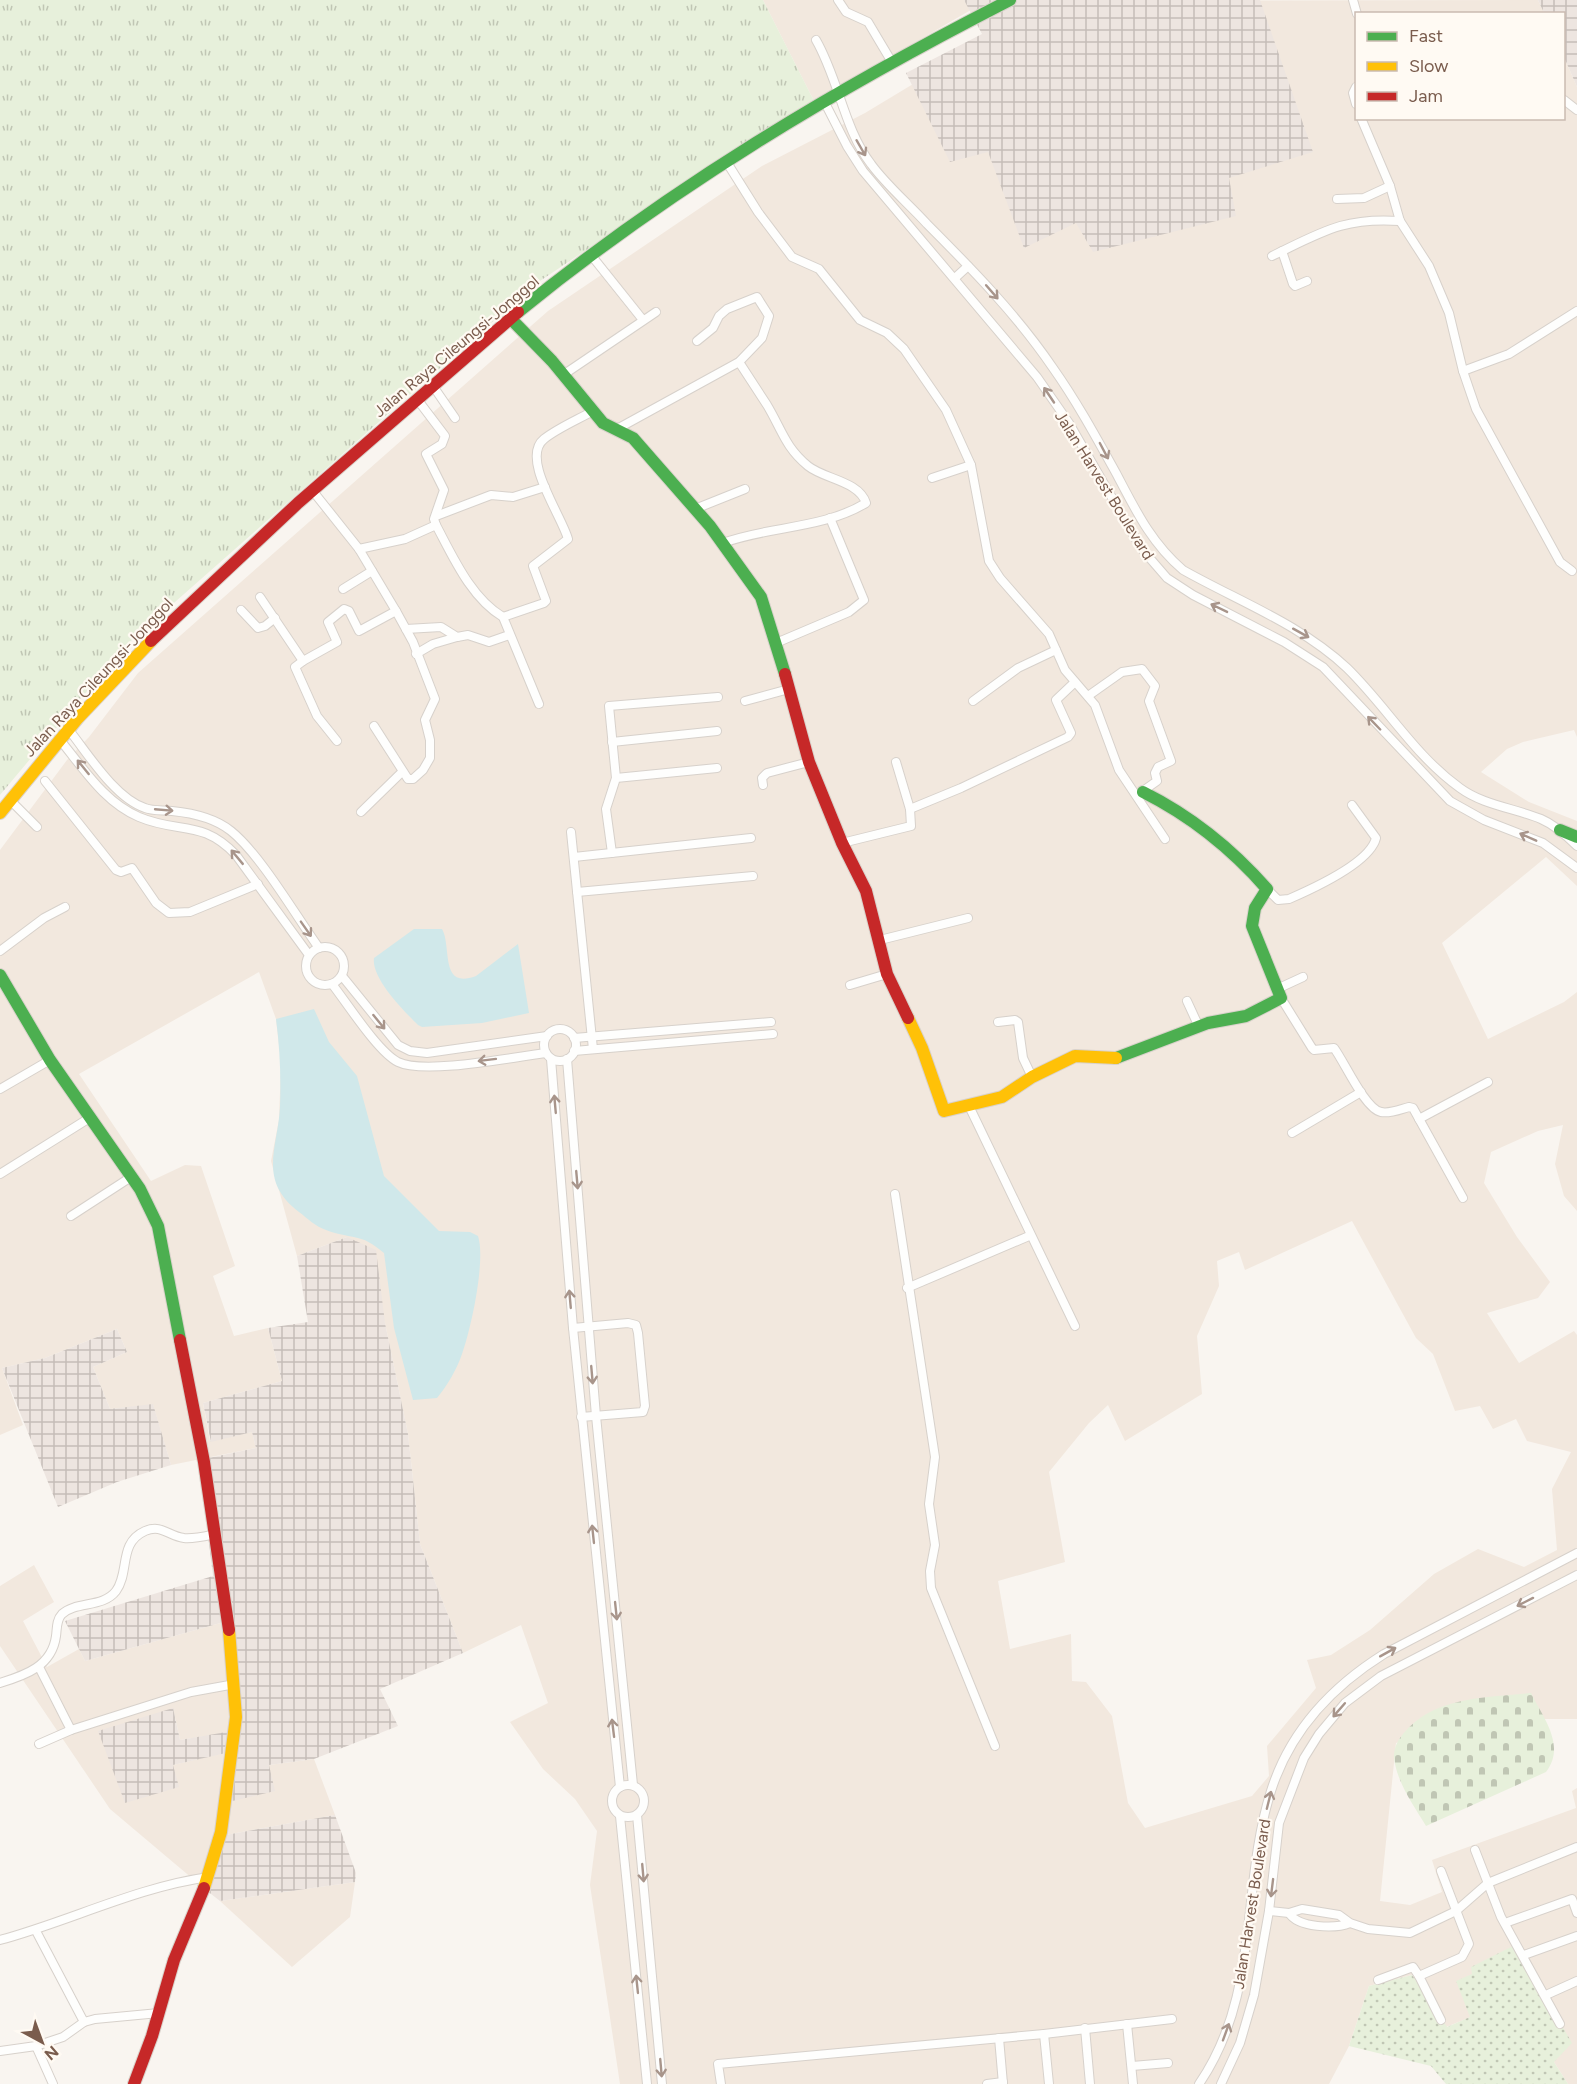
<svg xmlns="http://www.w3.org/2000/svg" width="1577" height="2084" font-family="Figtree,sans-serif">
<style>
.residential{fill:#f2e8de;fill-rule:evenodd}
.industrial{fill:url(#industrial-grid)}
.grass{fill:url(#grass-dots)}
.cemetery{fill:url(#cemetery-stones)}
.park{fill:url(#park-tufts)}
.water{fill:#d0e8ea}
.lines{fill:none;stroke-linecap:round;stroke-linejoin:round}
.street-casing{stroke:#d7d1cb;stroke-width:10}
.fast-casing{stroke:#d9d2cb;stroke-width:14}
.slow-casing{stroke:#d9d2cb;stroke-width:14}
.jam-casing{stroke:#d9d2cb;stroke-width:14}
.street{stroke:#fefefd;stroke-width:8}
.fast{stroke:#4caf50;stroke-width:12}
.slow{stroke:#ffc107;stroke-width:12}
.jam{stroke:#c62828;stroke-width:12}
.oneway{stroke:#a8958b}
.labels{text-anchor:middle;stroke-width:4.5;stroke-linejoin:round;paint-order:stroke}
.street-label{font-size:16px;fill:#7a5c4d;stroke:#fffaf3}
</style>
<defs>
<pattern id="industrial-grid" width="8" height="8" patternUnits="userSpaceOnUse" patternTransform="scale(1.5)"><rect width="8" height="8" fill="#ede5e0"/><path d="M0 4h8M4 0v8" fill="none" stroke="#c5bdb8"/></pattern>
<pattern id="grass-dots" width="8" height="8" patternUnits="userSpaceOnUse" patternTransform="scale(1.5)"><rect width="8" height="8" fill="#e7f0db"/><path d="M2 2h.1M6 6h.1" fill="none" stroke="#c0c6b4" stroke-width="1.8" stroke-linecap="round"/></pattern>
<pattern id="cemetery-stones" width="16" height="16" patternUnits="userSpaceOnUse" patternTransform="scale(1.5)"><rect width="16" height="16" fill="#e7f0db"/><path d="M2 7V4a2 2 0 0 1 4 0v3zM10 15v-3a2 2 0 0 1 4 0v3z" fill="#c0c6b4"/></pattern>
<pattern id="park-tufts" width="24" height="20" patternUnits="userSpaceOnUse" patternTransform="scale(1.5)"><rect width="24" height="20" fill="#e7f0db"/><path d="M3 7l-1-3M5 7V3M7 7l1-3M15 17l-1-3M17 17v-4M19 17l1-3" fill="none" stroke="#c0c6b4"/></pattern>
</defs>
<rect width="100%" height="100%" fill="#f9f5f0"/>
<!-- residential -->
<g class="residential">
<polygon points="763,0 988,0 814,101"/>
<path d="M1538,0L1544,13L1356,14V118H1564V57L1577,87V737L1574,730L1523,742L1507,749L1481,772L1529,802L1577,821V886L1546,857L1442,943L1488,1039L1564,1002L1577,992V1211L1564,1196L1555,1164L1563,1125L1538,1131L1491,1152L1484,1183L1517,1237L1550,1282L1538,1298L1487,1313L1519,1363L1574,1331L1577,1335V1719H1544L1530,1693L1396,1743L1380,1901L1410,1905L1442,1892L1432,1860L1576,1808L1572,1791L1577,1788V2084H1568L1554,2062L1472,1974L1471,2017L1446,2027L1412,1975L1369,1986L1349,2046L1329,2084H620L590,1885L597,1831L575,1799L543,1769L510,1722L548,1703L521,1625L463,1653L420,1544L408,1434L385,1323L347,1237L297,1256L271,1161L279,1120L281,1063L276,1019L259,972L79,1074L151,1181L185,1165L201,1166L235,1266L213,1276L234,1336L268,1328L282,1381L203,1403L210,1441L252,1432L256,1448L171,1465L153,1405L110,1409L93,1367L127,1352L117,1329L45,1358L2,1368L23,1425L0,1435V850L67,760L89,737L138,673L548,311L762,166L865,113L1051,1ZM1352,1221L1416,1338L1433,1354L1455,1411L1480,1406L1493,1429L1516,1419L1527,1441L1571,1452L1552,1489L1557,1550L1524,1567L1478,1549L1434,1574L1370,1630L1331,1655L1307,1660L1316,1688L1267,1746L1269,1776L1252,1796L1145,1828L1128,1803L1112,1716L1086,1682L1072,1681L1071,1634L1010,1649L998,1581L1065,1562L1049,1472L1089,1423L1108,1405L1125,1441L1202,1394L1197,1336L1219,1286L1217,1261L1239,1252L1245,1270Z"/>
<polygon points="34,1565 54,1602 23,1621 47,1667 79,1649 85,1661 224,1622 233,1732 180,1740 173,1708 173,1765 227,1752 269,1765 314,1759 335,1815 220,1836 206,1890 110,1809 0,1646 0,1586"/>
<polygon points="355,1882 350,1917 292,1967 220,1901"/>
</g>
<!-- industrial -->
<g class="industrial">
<polygon points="964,0 1260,0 1313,152 1229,178 1236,216 1093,252 1076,223 1024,248 988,152 950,162 906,73 982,34"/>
<polygon points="1538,0 1577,0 1577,87 1564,57 1564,14 1544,13"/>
<polygon points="347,1237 376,1250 385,1323 408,1434 420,1544 463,1653 380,1689 398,1726 314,1759 269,1765 275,1791 224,1803 226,1753 173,1765 179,1787 125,1803 98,1731 173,1708 180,1740 232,1731 224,1622 85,1661 65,1621 213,1576 199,1460 256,1448 252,1432 211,1442 203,1403 282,1381 268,1328 308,1322 297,1256"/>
<polygon points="117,1329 127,1352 93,1367 110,1409 153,1404 171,1465 117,1482 58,1507 2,1368 45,1358"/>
<polygon points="335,1815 356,1873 355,1882 220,1901 206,1890 220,1836"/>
</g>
<!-- grass -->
<polygon class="grass" points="1515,1945 1572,2043 1554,2062 1568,2084 1446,2084 1431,2066 1349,2046 1369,1986 1412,1975 1447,2027 1470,2017 1456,1981 1472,1974 1471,1967"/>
<!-- cemetery -->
<path class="cemetery" d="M1531,1693C1544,1719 1566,1746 1546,1772L1426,1826C1414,1806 1400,1787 1395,1764C1392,1753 1396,1742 1403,1734C1434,1696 1485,1698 1531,1693Z"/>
<!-- park -->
<polygon class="park" points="0,0 763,0 814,101 748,141 534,285 124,647 0,795"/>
<!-- water -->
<g class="water">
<path d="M414,929H442C452,946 439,990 476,976L518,944L529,1013L482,1023L422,1027L418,1025C404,1011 371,978 374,958Z"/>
<path d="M314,1009L329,1042L357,1076L384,1176L439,1231L470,1232L478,1236C486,1260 471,1329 462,1354C457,1369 447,1386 437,1398L413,1400L394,1328L384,1253C360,1232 352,1240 326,1230C316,1227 307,1218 299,1212C257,1180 278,1148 280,1107C281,1077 280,1049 276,1019Z"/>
</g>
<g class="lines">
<!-- street casing -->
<g class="street-casing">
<g id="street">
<polyline points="838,0 846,12 868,22 893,64"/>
<polyline points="1353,0 1357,14"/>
<path d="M816,40C839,80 844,129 871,164C887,186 909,204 927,224C972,269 1017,315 1053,368C1077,402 1096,437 1116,473C1135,509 1151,543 1183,570C1238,601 1300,624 1347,668C1387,707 1414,755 1460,788C1483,805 1514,808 1541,819C1555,825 1566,835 1577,846"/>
<polyline points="1356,87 1353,93 1356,104"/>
<polyline points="1564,100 1577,110"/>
<polyline points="825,103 847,146 863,171 1037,377 1069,423 1141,548 1167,578 1193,595 1284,642 1323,667 1450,801 1484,820 1543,843 1577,868"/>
<polyline points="1361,118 1390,186 1400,221 1429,266 1449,313 1463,371 1476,409 1560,562 1572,571"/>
<polyline points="726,161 758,212 792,257 819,269 860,320 887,333 904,349 946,410 971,465 989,561 1000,578 1049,634 1065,670 1095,705 1119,770 1165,839"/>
<polyline points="1337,199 1364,198 1390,186"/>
<polyline points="1282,251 1293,284 1295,286 1307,281"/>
<polyline points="591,255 643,320"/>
<path d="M1272,256C1322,232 1344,217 1400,221"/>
<polyline points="955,278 968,266"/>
<polyline points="1463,371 1509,354 1577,311"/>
<polyline points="563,375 656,312"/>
<polyline points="433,386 455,418"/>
<polyline points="417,399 445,436 442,444 426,454 444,490 434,519 436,525"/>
<polyline points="617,429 739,362 762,338 769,316 757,297 727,309 719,316 713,328 697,341"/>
<polyline points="932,478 971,465"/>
<polyline points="312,490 359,549 396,611 413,642 435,699 425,720 430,740 430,758 423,770 413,779 408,779 374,726"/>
<polyline points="695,509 745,489"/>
<polyline points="436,516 491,495 513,497 545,487"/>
<path d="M723,543C769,526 823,529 866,503C859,481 824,479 808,466C785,447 782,430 767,405C758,391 748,376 739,362"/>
<path d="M359,549L405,539L436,525C453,557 471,598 503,617L539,704"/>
<polyline points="343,589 372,571"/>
<polyline points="260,597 303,661 337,642 328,622 344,609 349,611 359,631 396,611"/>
<polyline points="241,610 258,628 265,626 275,618"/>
<path d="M503,617L544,603L546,601L533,566L568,539C562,516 520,458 544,439C558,428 577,420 593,411"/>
<polyline points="406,629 441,627 457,637 468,635 489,642 509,635"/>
<polyline points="776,643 849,612 864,600 830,518"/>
<polyline points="416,654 433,644 457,637"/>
<polyline points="303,661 295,667 317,716 337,741"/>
<polyline points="1088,696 1122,672 1142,669 1155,686 1149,701 1171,761 1158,767 1155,773 1157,781 1140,793"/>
<polyline points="745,701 789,689"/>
<polyline points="973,701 1018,668 1056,650"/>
<path d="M69,730C88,754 115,798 145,808C152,811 163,810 172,811C192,813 215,818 231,831C260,854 296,916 319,948"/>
<path d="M60,740C84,769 104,802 139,817C179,834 202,819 236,855L309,955"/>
<polyline points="612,742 717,731"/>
<polyline points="616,778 717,768"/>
<polyline points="45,781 116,870 121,872 132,868 156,903 169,913 190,912 258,884"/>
<polyline points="763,785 762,778 767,773 809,762"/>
<polyline points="10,800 37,827"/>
<polyline points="910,809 961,788 1068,737 1071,733 1056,700 1075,682"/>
<polyline points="361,812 402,772"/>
<polyline points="571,832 593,1049"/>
<polyline points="842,843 911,826 910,809 896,762"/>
<polyline points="612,853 606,809 616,778 609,706 718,697"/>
<polyline points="574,857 751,838"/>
<path d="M1267,889L1278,900L1289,899C1312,889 1370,863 1376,838L1352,805"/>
<polyline points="577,892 753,876"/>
<polyline points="880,940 968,918"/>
<circle cx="325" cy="966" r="19"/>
<polyline points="0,951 44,918 65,907"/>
<polyline points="342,976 398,1045 410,1051 427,1053 547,1036"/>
<path d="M332,984C347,1003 378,1052 398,1062C424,1075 514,1057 546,1053"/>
<polyline points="850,985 887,974"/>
<polyline points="1277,989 1303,977"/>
<path d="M1281,998L1312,1048L1314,1050L1334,1048C1344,1061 1365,1109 1381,1112C1390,1114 1401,1109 1409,1107L1413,1108L1463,1198"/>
<polyline points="1187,1001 1199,1027"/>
<polyline points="998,1022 1015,1020 1018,1022 1023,1058 1032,1077"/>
<circle cx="560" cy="1045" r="16"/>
<polyline points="574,1038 771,1022"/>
<polyline points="574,1051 773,1034"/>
<polyline points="551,1059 573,1328 620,1787"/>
<polyline points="567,1059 596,1416 633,1785"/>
<polyline points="0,1089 50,1060"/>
<polyline points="969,1106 1075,1326"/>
<polyline points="1419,1119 1488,1082"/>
<polyline points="1292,1133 1361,1092"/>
<polyline points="0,1174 91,1117"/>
<polyline points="895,1194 935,1457 929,1504 935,1545 930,1571 931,1588 995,1746"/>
<polyline points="71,1216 131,1177"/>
<polyline points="907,1288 1029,1236"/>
<polyline points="573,1328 628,1323 636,1325 638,1333 645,1406 643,1412 581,1417"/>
<polyline points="39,1667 71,1730"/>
<path d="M0,1683C26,1675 52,1666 56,1636C57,1630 56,1620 62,1614C76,1601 103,1608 116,1591C130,1572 118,1543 145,1531C162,1524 168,1536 184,1538C194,1539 206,1536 216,1534"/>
<polyline points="39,1744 71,1730 191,1692 235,1684"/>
<circle cx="628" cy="1801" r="16"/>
<polyline points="637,1815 662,2084"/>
<polyline points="620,1816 647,2084"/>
<polyline points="1475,1850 1501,1917 1560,2024"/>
<polyline points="1441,1871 1469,1944 1462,1957 1419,1976 1441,2020"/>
<polyline points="1269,1911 1289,1913"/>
<path d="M1350,1923C1335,1929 1298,1928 1289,1913L1302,1909L1339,1915L1350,1923L1368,1929L1410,1933L1456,1911L1488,1883L1577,1847"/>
<polyline points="1505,1923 1572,1899 1577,1913"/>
<polyline points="36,1931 84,2022"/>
<path d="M0,1940C70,1921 137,1887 209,1877"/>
<polyline points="1524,1955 1577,1936"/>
<polyline points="1378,1980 1413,1967 1419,1976"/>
<polyline points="1546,1995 1577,1981"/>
<polyline points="1127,2024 1133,2084"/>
<polyline points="1085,2028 1090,2084"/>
<polyline points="1044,2034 1049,2084"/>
<polyline points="999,2038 1003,2084"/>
<polyline points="36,2046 53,2084"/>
<polyline points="0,2051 36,2046 63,2037 84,2022 95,2019 159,2013"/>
<polyline points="1132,2066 1168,2063"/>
<polyline points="721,2084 718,2064 1044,2034 1172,2019"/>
<polyline points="987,2084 1003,2082"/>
<path d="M1199,2084C1261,1994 1240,1888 1271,1791C1290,1731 1333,1686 1384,1654L1577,1553"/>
<polyline points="1221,2084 1240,2043 1254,1995 1269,1911 1279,1823 1304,1758 1319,1734 1345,1703 1381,1676 1577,1575"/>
</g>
</g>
<!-- fast casing -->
<g class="fast-casing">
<g id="fast">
<path d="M518,312C670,188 836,89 1010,0"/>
<polyline points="511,319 552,361 603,423 633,438 710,526 761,597 785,674"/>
<polyline points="1560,830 1577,837"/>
<polyline points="0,975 50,1060 140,1189 158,1226 180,1340"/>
<path d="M1116,1058L1208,1023L1246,1016L1281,998L1252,926L1255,908L1267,889C1232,849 1191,816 1143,792"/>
</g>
</g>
<!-- slow casing -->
<g class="slow-casing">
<g id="slow">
<polyline points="0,813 78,718 151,641"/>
<polyline points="908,1018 922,1048 944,1111 1002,1097 1032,1077 1075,1056 1116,1058"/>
<polyline points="204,1888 221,1832 236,1717 229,1630"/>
</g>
</g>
<!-- jam casing -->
<g class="jam-casing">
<g id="jam">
<polyline points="151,641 298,503 518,312"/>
<polyline points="785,674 809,762 842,843 866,891 887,974 908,1018"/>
<polyline points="180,1340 204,1462 229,1630"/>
<polyline points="134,2084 152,2036 174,1960 204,1888"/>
</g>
</g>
<!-- street -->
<use href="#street" class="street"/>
<!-- fast -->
<use href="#fast" class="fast"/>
<!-- slow -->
<use href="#slow" class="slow"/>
<!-- jam -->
<use href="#jam" class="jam"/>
</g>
<!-- one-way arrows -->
<defs><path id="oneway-shaft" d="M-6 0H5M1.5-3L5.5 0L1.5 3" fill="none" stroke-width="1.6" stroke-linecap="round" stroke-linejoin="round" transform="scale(1.5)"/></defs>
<g class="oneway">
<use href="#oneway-shaft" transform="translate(861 148) rotate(60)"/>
<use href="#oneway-shaft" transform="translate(992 292) rotate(49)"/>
<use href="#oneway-shaft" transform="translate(1049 395) rotate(-124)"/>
<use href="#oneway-shaft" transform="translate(1104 451) rotate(62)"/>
<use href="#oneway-shaft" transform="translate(1219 608) rotate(-154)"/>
<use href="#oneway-shaft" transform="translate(1301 633) rotate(29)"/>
<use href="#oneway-shaft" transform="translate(1374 723) rotate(-134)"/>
<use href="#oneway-shaft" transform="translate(83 767) rotate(-129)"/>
<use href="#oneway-shaft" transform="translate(164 810) rotate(5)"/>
<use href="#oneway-shaft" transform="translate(1528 837) rotate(-156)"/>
<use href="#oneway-shaft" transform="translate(237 857) rotate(-130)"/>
<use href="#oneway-shaft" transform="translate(306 929) rotate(55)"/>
<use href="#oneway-shaft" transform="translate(379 1022) rotate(51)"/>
<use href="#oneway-shaft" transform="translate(487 1060) rotate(173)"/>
<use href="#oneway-shaft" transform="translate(555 1104) rotate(-95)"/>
<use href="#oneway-shaft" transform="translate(577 1180) rotate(85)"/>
<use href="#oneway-shaft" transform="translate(570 1299) rotate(-95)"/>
<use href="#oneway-shaft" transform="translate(592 1375) rotate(85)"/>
<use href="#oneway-shaft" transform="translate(593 1534) rotate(-96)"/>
<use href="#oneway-shaft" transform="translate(1525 1602) rotate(153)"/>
<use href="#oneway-shaft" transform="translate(616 1611) rotate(84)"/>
<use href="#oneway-shaft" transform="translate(1388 1652) rotate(-29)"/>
<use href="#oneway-shaft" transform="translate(1339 1710) rotate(131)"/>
<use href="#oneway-shaft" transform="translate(613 1728) rotate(-97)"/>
<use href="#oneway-shaft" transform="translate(1269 1800) rotate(-76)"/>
<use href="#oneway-shaft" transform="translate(643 1873) rotate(85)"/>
<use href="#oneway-shaft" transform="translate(1272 1888) rotate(97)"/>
<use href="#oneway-shaft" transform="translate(637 1984) rotate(-96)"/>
<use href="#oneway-shaft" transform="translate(1226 2032) rotate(-70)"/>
<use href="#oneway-shaft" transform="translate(661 2068) rotate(85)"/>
</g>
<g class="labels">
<!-- street labels -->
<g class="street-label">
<text transform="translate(456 346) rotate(-40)" y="6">Jalan Raya Cileungsi-Jonggol</text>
<text transform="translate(1105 485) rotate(58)" y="6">Jalan Harvest Boulevard</text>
<text transform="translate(98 677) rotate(-47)" y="6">Jalan Raya Cileungsi-Jonggol</text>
<text transform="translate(1251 1904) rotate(-81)" y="6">Jalan Harvest Boulevard</text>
</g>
</g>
<!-- legend -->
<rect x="1355" y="12" width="210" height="108" fill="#fffaf3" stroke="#cabbb1" stroke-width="1.5"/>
<rect x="1367" y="32" width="30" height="9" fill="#4caf50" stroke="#cabbb1" stroke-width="1.5"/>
<text x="1409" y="42" font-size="18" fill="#7a5c4d">Fast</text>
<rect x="1367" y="62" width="30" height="9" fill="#ffc107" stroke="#cabbb1" stroke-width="1.5"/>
<text x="1409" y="72" font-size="18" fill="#7a5c4d">Slow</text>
<rect x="1367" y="92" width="30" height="9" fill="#c62828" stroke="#cabbb1" stroke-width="1.5"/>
<text x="1409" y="102" font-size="18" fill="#7a5c4d">Jam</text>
<!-- north arrow -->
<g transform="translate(42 2042) rotate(139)" stroke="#fffaf3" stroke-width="4.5" paint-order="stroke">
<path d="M0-4.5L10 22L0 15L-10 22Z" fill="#7a5c4d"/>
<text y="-9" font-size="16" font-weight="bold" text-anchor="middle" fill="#7a5c4d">N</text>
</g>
</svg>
